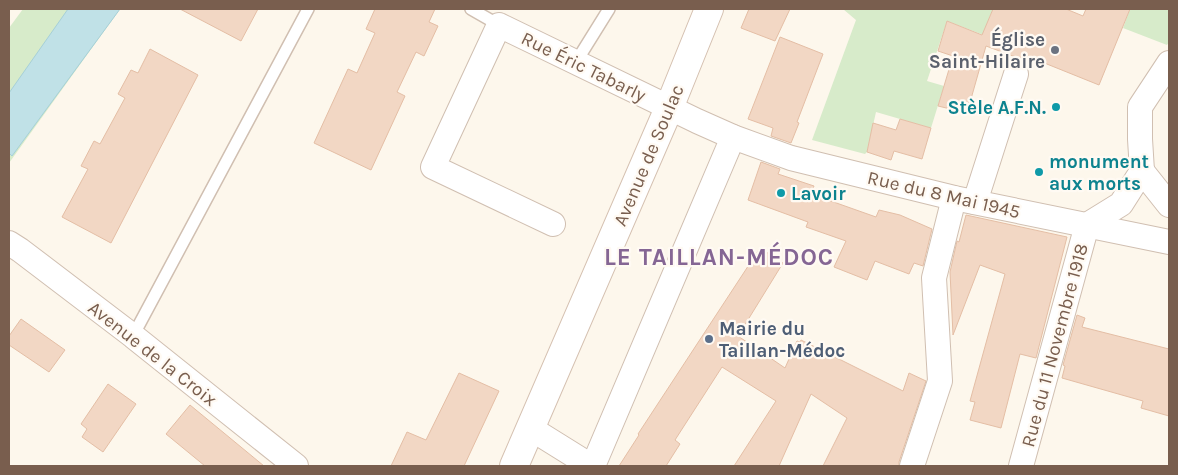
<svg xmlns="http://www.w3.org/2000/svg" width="1178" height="475" font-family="Karla,sans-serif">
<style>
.green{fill:#d7ebca}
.water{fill:#c0e1e7;stroke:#a6d0d8}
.building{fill:#f2d7c4;stroke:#e4bea5}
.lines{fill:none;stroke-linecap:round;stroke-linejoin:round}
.lane-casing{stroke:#d0bfb1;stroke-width:14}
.street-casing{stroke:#d0bfb1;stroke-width:26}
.secondary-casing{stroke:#d5c1b1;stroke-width:30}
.lane{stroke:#fff;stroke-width:11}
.street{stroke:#fff;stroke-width:24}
.secondary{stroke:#fff;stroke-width:28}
.worship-dot{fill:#6b7280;stroke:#fffaf3;stroke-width:2}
.culture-dot{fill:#0f9aa8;stroke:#fffaf3;stroke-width:2}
.service-dot{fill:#5c6f8a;stroke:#fffaf3;stroke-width:2}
.labels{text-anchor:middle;stroke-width:4.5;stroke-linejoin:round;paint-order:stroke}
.worship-label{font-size:19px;font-weight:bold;fill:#5b616d;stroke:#fffaf3;text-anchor:end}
.street-label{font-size:19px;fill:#795e4e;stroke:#fffaf3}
.culture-label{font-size:19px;font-weight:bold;fill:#0d838f;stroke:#fffaf3;text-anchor:start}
.service-label{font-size:19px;font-weight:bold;fill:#4e5e75;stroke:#fffaf3;text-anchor:start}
.district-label{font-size:24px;font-weight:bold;letter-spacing:1px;fill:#856694;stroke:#fffaf3}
</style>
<rect width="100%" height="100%" fill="#fdf7ec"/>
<!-- green -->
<g class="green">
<polygon points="23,9 120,9 9,163 9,28"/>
<polygon points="843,9 993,9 989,18 992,27 989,37 947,21 927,81 944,86 931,128 876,112 867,152 865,154 812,140 856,20"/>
<polygon points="1130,9 1169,9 1169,42 1167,45 1123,28"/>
</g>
<!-- water -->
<polygon class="water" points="68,9 120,9 12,156 9,153 9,93"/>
<!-- building -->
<g class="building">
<polygon points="180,9 258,9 241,41"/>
<polygon points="375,9 435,9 429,22 438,26 424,56 416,52 397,92 405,96 371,170 314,143 348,69 357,73 375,33 366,29"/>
<polygon points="749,9 790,9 775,41 741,28"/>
<polygon points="993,9 1066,9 1083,16 1086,9 1130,9 1099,85 1022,54 1021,59 986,46 967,113 938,106 953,56 938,51 947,21 982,35"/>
<polygon points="780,37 823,54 797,122 799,123 791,143 771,136 773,128 748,119"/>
<polygon points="150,49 198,75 111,243 62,217 88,169 81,166 94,141 100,144 125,98 118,94 131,70 138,73"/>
<polygon points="900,119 931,128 922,159 894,151 891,160 867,152 873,123 896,130"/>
<polygon points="761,162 780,169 778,174 814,186 811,194 876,217 879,210 900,215 932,229 923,266 914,263 909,274 875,261 867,280 834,267 846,241 806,227 808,222 748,200"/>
<polygon points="966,215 1067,237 1036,358 1020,354 1001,428 970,420 975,402 970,401 1005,274 980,265 953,335 950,272 957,241 959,242"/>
<polygon points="760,248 783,263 738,336 785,368 797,341 800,342 801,340 903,391 909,373 926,381 899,462 899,466 823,466 847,418 811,394 779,466 734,466 776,401 722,367 675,440 680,444 666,466 619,466 639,435 638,434"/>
<polygon points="1077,315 1085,318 1082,327 1169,349 1169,416 1141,408 1143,401 1062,378 1065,366 1063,365"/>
<polygon points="21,319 65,350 49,372 9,345 9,336"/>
<polygon points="459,373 499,391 464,466 391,466 407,432 426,440"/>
<polygon points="108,384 136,404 103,452 82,437 87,429 81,424"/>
<polygon points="190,405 264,466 205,466 166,434"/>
</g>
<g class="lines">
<!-- lane casing -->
<g class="lane-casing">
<g id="lane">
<polyline points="471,9 499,25"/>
<polyline points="576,62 609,9"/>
<polyline points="133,336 308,9"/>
</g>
</g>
<!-- street casing -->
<g class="street-casing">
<g id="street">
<polyline points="1142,171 1169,205"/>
<polyline points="975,202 1016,74"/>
<polyline points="553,224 433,167 499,25 697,121 733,137 791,158 954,198 1169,242"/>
<polyline points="9,243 20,250 133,336 296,466"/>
<polyline points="530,428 591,466"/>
<polyline points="593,466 733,137"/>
<polyline points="912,466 940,381 934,278 954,198"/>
<polyline points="1021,466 1087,225 1121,204 1142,171 1140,139 1140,107 1169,63"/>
</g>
</g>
<!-- secondary casing -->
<g class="secondary-casing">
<polyline id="secondary" points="514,466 669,108 709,9"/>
</g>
<!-- lane -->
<use href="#lane" class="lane"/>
<!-- street -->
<use href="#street" class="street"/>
<!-- secondary -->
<use href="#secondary" class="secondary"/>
</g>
<!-- markers -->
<circle class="worship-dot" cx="1055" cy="50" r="5"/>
<g class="culture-dot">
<circle cx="1056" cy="107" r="5"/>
<circle cx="1039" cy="172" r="5"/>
<circle cx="781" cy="193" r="5"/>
</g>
<circle class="service-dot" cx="709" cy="339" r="5"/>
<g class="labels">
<!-- worship labels -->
<g class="worship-label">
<text x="1045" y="46">Église<tspan x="1045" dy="22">Saint-Hilaire</tspan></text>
</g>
<!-- street labels -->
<g class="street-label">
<text transform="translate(584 66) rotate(26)" y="7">Rue Éric Tabarly</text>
<text transform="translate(648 155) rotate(-67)" y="7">Avenue de Soulac</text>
<text transform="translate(944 194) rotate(13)" y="7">Rue du 8 Mai 1945</text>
<text transform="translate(1054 345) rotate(-75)" y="7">Rue du 11 Novembre 1918</text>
<text transform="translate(153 353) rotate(38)" y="7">Avenue de la Croix</text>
</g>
<!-- culture labels -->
<g class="culture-label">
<text x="1046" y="114" text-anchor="end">Stèle A.F.N.</text>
<text x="1049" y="168">monument<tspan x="1049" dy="22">aux morts</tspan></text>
<text x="791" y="200">Lavoir</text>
</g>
<!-- service labels -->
<g class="service-label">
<text x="719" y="335">Mairie du<tspan x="719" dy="22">Taillan-Médoc</tspan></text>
</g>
<!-- district labels -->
<g class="district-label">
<text x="719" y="265">LE TAILLAN-MÉDOC</text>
</g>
</g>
<!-- border -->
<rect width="1178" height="475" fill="none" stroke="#795e4e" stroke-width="20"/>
</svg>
